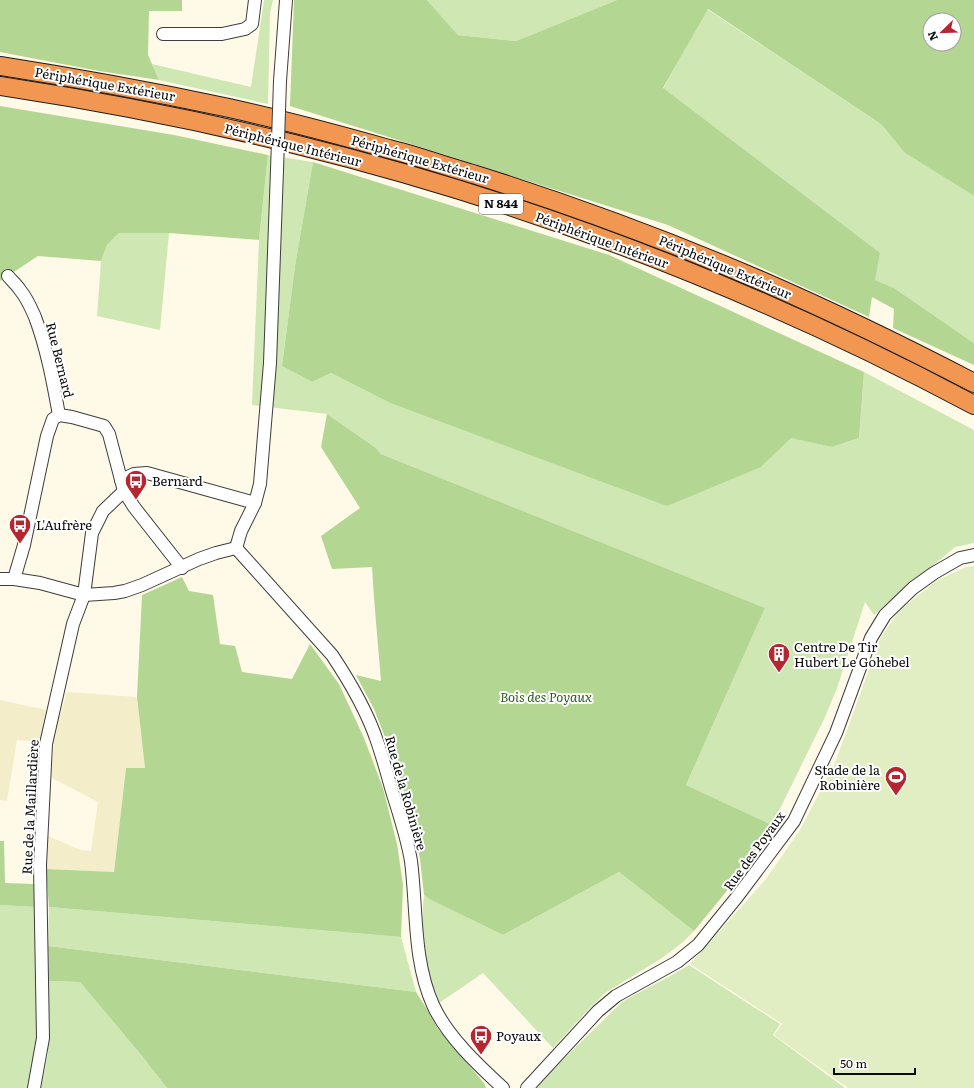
<svg xmlns="http://www.w3.org/2000/svg" width="974" height="1088" font-family="Literata,serif">
<style>
.farmland{fill:#f3eec9}
.green{fill:#cfe7b3}
.forest{fill:#b3d793;fill-rule:evenodd}
.pitch{fill:#e1eec4}
.lines{fill:none;stroke-linecap:round;stroke-linejoin:round}
.minor-casing{stroke:#3d3d3d;stroke-width:14}
.highway-casing{stroke:#1b1b1b;stroke-width:20}
.minor{stroke:#fff;stroke-width:12}
.highway{stroke:#f19752;stroke-width:18}
.minor-bridge-casing{stroke:#3d3d3d;stroke-width:14;stroke-linecap:butt}
.minor-bridge{stroke:#fff;stroke-width:12}
.labels{text-anchor:middle;stroke-width:4;stroke-linejoin:round;paint-order:stroke}
.shield{fill:#fff;stroke:#545454;stroke-width:1}
.shield-label{font-size:12px;font-weight:bold;fill:#0a0a0a}
.street-label{font-size:13px;fill:#0a0a0a;stroke:#fff}
.poi-label{font-size:13px;fill:#0a0a0a;stroke:#fff;text-anchor:start}
.park-label{font-size:13px;font-style:italic;fill:#2c5e1d;stroke:#fff}
</style>
<rect width="100%" height="100%" fill="#fff9e7"/>
<!-- farmland -->
<polygon class="farmland" points="67,692 137,697 145,768 126,768 114,872 46,869 48,836 81,850 91,851 98,802 50,777 54,743 17,740 7,801 0,800 0,700 61,713"/>
<!-- green -->
<g class="green">
<polygon points="264,0 273,0 270,13 268,104 159,80 152,64 251,87"/>
<polygon points="427,0 617,0 516,41 458,35"/>
<polygon points="707,9 881,124 905,153 974,196 974,343 894,288 875,280 663,89"/>
<polygon points="268,155 313,162 295,266 282,366 312,382 331,373 388,402 761,467 791,437 832,447 859,438 864,372 974,430 974,543 955,547 874,615 865,602 837,688 825,717 772,825 686,785 765,608 381,454 376,448 327,414 252,405 259,240"/>
<polygon points="119,233 169,233 160,330 97,316 101,261 107,245"/>
<path d="M619,872L694,931L683,942L662,958L605,993L589,1009L553,1048L483,973L439,1003C431,980 423,955 422,930C422,918 423,907 424,895L429,899L503,935Z"/>
<polygon points="0,905 36,907 38,1029 36,1047 28,1088 0,1088"/>
<polygon points="49,907 401,937 416,992 48,946"/>
<path d="M689,965L780,1024L773,1035L845,1088H537V1085L622,1002C644,989 667,979 689,965Z"/>
<polygon points="49,981 80,982 142,1056 167,1088 41,1088 48,1054"/>
</g>
<!-- forest -->
<g class="forest">
<polygon points="0,0 182,0 182,11 149,11 148,55 159,80 99,71 0,52"/>
<path d="M294,0H427L458,35L516,41L617,0H974V196L905,153L881,124L708,9L663,88L880,253L875,280L894,288L974,343V365L893,328L894,309L872,297L869,317L668,225L290,106ZM930,20H954V44H930Z"/>
<polygon points="0,106 174,135 268,155 259,240 169,233 119,233 107,245 101,261 38,256 0,281"/>
<polygon points="313,162 609,255 864,372 859,438 832,447 791,438 761,467 667,506 388,402 331,373 312,382 282,366 295,266"/>
<path d="M327,414L376,448L381,454L765,608L686,785L772,825L735,881L694,931L619,872L503,935L429,899L424,895L420,859L411,813L394,760L374,709L356,675L381,681C378,643 374,605 372,567L332,569L321,536L360,508L321,447Z"/>
<polygon points="182,577 189,591 213,595 220,644 235,646 242,672 292,679 310,644 339,684 364,738 383,788 397,844 403,885 401,937 49,907 46,869 114,872 126,768 145,768 137,697 142,595"/>
<polygon points="0,841 4,841 5,883 34,884 36,907 0,905"/>
<polygon points="48,946 416,992 428,1011 438,1029 484,1083 486,1088 167,1088 142,1056 80,982 49,981"/>
</g>
<!-- pitch -->
<polygon class="pitch" points="974,566 974,1088 848,1088 774,1035 782,1024 690,964 766,879 800,830 835,763 881,637 899,611 936,581 966,567"/>
<g class="lines">
<!-- minor casing -->
<g class="minor-casing">
<g id="minor">
<polyline points="163,34 222,34 245,29 252,24 255,0"/>
<polyline points="280,81 286,0"/>
<path d="M8,276C12,281 17,285 20,290C27,298 31,308 35,317C47,349 53,382 59,415"/>
<polyline points="59,415 72,417 104,426 109,434 124,491 134,507 182,568"/>
<polyline points="121,480 134,474 147,473 255,503"/>
<path d="M236,548L332,655C350,682 367,711 377,741C383,758 387,774 392,791C399,814 407,837 411,861C417,908 413,961 433,1005C447,1036 478,1065 503,1088"/>
<polyline points="236,548 241,531 255,503 260,484 270,363 277,170"/>
<polyline points="0,579 14,579 40,583 84,595 114,593 125,591 142,585 199,559 216,553 236,548"/>
<polyline points="14,579 24,545 47,436 53,419 59,415"/>
<polyline points="34,1088 43,1038 40,865 46,744 73,624 84,595 92,533 103,511 124,491"/>
<polyline points="527,1088 598,1011 616,996 677,962 698,945 737,897 794,821 836,733 871,638 885,615 913,588 934,573 960,558 974,555"/>
</g>
</g>
<!-- highway casing -->
<g class="highway-casing">
<g id="highway">
<path d="M0,66C77,78 153,92 229,108C283,120 336,134 389,149C417,156 445,166 473,174C572,205 669,241 764,282C835,313 905,347 974,383"/>
<path d="M0,86C99,101 197,120 294,144C530,202 760,291 974,405"/>
</g>
</g>
<!-- minor -->
<use href="#minor" class="minor"/>
<!-- highway -->
<use href="#highway" class="highway"/>
<!-- minor-bridge casing -->
<g class="minor-bridge-casing">
<polyline id="minor-bridge" points="277,170 280,81"/>
</g>
<!-- minor-bridge -->
<use href="#minor-bridge" class="minor-bridge"/>
</g>
<!-- icons -->
<defs>
<g id="bus-pin" transform="scale(1.15)"><path d="M0 17L-7.5 6A9.5 9.5 0 1 1 7.5 6Z" fill="#b52631" stroke="#fff"/><path d="M-5-6H5V4H4V6H2V4H-2V6H-4V4H-5ZM-3.5-4V0h7V-4ZM-3.5 1.2v1.5H-2V1.2ZM2 1.2v1.5H3.5V1.2Z" fill="#fff"/></g>
<g id="building-pin" transform="scale(1.15)"><path d="M0 17L-7.5 6A9.5 9.5 0 1 1 7.5 6Z" fill="#b52631" stroke="#fff"/><path d="M-4-6H4V6H1V3H-1V6H-4ZM-2.5-4.3h1.7v1.8h-1.7ZM.8-4.3h1.7v1.8H.8ZM-2.5-1h1.7V.8h-1.7ZM.8-1h1.7V.8H.8Z" fill="#fff"/></g>
<g id="stadium-pin" transform="scale(1.15)"><path d="M0 17L-7.5 6A9.5 9.5 0 1 1 7.5 6Z" fill="#b52631" stroke="#fff"/><path d="M0-5a6.5 5 0 1 0 0 10a6.5 5 0 1 0 0-10ZM-3.5-1.8h7v3.6h-7Z" fill="#fff"/></g>
</defs>
<g fill-rule="evenodd">
<use href="#bus-pin" x="136" y="481"/>
<use href="#bus-pin" x="20" y="525"/>
<use href="#building-pin" x="779" y="654"/>
<use href="#stadium-pin" x="896" y="777"/>
<use href="#bus-pin" x="481" y="1036"/>
</g>
<g class="labels">
<!-- shield labels -->
<rect class="shield" x="479" y="194" width="44" height="20" rx="3"/>
<g class="shield-label">
<text x="501" y="208">N 844</text>
</g>
<!-- street labels -->
<g class="street-label">
<text transform="translate(105 84) rotate(10)" y="5">Périphérique Extérieur</text>
<text transform="translate(293 145) rotate(14)" y="5">Périphérique Intérieur</text>
<text transform="translate(420 159) rotate(16)" y="5">Périphérique Extérieur</text>
<text transform="translate(602 240) rotate(20)" y="5">Périphérique Intérieur</text>
<text transform="translate(725 267) rotate(23)" y="5">Périphérique Extérieur</text>
<text transform="translate(60 360) rotate(76)" y="5">Rue Bernard</text>
<text transform="translate(406 793) rotate(74)" y="5">Rue de la Robinière</text>
<text transform="translate(30 807) rotate(-87)" y="5">Rue de la Maillardière</text>
<text transform="translate(754 851) rotate(-54)" y="5">Rue des Poyaux</text>
</g>
<!-- poi labels -->
<g class="poi-label">
<text x="152" y="486">Bernard</text>
<text x="36" y="530">L'Aufrère</text>
<text x="794" y="652">Centre De Tir<tspan x="794" dy="15">Hubert Le Gohebel</tspan></text>
<text x="880" y="775" text-anchor="end">Stade de la<tspan x="880" dy="15">Robinière</tspan></text>
<text x="496" y="1041">Poyaux</text>
</g>
<!-- park labels -->
<g class="park-label">
<text x="546" y="702">Bois des Poyaux</text>
</g>
</g>
<!-- north arrow -->
<g transform="translate(942 32) rotate(247)"><circle r="19" fill="#ffffff" stroke="#9d9d9d"/>
<path d="M0-3L7 15L0 10L-7 15Z" fill="#b52631"/>
<text y="-6" font-size="11" font-weight="bold" text-anchor="middle" fill="#0a0a0a">N</text>
</g>
<!-- scale -->
<path d="M834 1068v6h81v-6" fill="none" stroke="#0a0a0a" stroke-width="2"/>
<text x="840" y="1068" font-size="12" fill="#0a0a0a" stroke="#ffffff" stroke-width="3" paint-order="stroke">50 m</text>
</svg>
